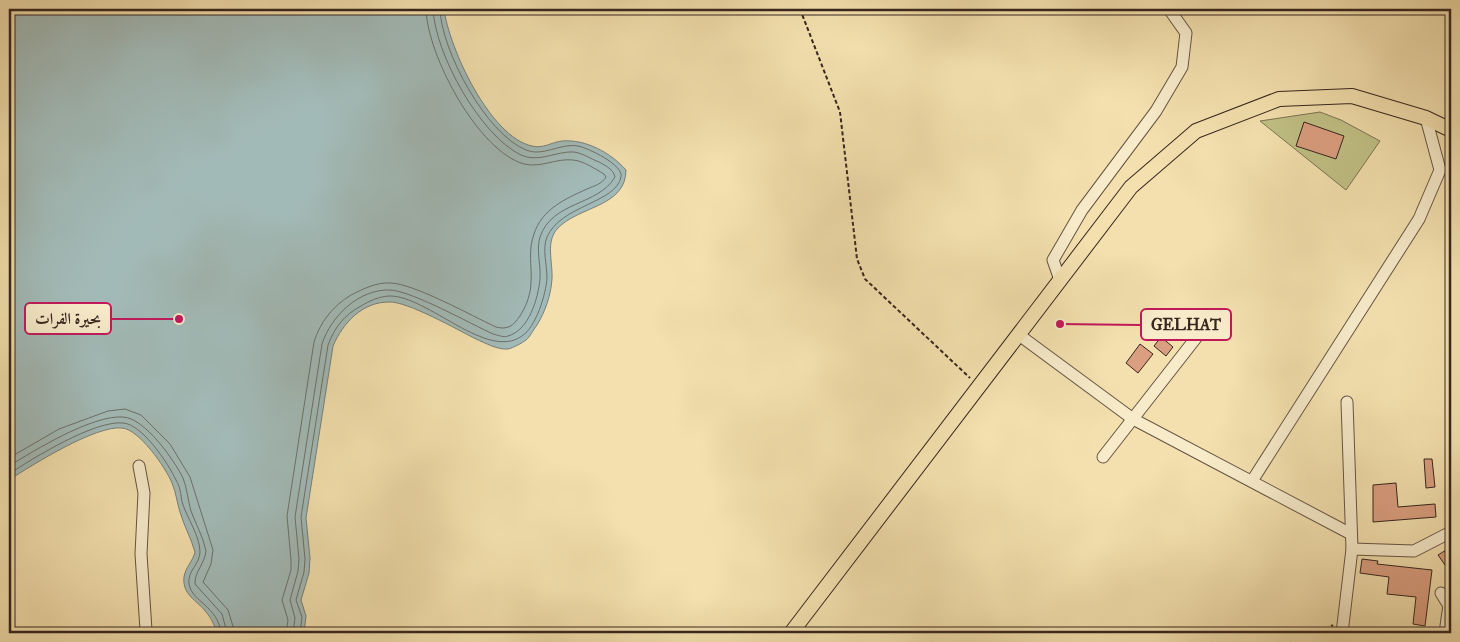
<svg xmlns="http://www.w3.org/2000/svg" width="1460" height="642" font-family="'IM FELL Great Primer',Amiri,serif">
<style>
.green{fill:#c1c186;stroke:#7c7452}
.water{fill:#a2bab7;stroke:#777f7a}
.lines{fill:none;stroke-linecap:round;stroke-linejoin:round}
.shore{stroke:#6c706b;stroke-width:1}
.building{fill:#da9f80;stroke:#37261f}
.minor-casing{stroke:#665443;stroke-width:13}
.major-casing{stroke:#37261f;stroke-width:16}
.path{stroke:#37261f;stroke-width:2;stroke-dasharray:4 2.5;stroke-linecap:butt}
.minor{stroke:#f7ebca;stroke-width:11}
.major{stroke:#f3e0ae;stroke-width:14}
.leader{fill:none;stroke:#c2185b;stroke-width:2}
.callout-dot{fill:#c2185b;stroke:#f7ebca;stroke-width:2}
.callout{fill:#f7ebca;stroke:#c2185b;stroke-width:2}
.callout-label{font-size:16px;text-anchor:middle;font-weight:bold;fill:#37261f}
</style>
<rect width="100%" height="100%" fill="#f3e0ae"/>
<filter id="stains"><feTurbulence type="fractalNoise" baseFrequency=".004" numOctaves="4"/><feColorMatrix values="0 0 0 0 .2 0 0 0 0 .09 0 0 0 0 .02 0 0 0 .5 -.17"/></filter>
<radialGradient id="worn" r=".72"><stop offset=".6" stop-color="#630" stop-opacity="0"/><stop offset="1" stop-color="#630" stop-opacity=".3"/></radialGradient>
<!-- green -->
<polygon class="green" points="1320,112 1341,120 1380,141 1346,190 1260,121"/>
<!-- water -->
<path class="water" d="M9,9H444C449,48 490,137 532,146C543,149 552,142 562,141C586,139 611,153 626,170C626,207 579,206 558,228C545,241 553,262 552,279C551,295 545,312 537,325C533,330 530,337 526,340C522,343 513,348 508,349C498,350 485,343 476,339C458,330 407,301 389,302C362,302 343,323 333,346L306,518L310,558L309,573L301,600L306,616L304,633H217C214,625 212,619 206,612C197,600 182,595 184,577C185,568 193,561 195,552C191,538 184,526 180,512C177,503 176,492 172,483C166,468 139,429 122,428C96,425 32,465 9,480Z"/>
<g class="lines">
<!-- shore -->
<g class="shore">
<polyline points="9,458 59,429 108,411 125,409 141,415 170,444 190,477 213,550 211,564 203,582 228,610 235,633"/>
<path d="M9,466C35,450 92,415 123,417C145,418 174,460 183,478C187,488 188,501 191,511C196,525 203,536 206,551C205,563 194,573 195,584L222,614L227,633"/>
<path d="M9,474C33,458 95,420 123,423C142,424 168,463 176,480C180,486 181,495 182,502C187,518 200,536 200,552C200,564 187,571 189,584C192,602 218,606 221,633"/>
<path d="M286,633L288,620L282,600L291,570V560L287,516L314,342C320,322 333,306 351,295C363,289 377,282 390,283C413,283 472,316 496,327C508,330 513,326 520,316C541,283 524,262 534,234C542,209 565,199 587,189C594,186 602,184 606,177L604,174C595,169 584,161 573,160C556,158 542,168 524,164C478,151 427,55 426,9"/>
<path d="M293,633L295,618L290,600L298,571L299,559L295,517L322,344C331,316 359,289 390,290C412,291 471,324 493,334C498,335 504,338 508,336C529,330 538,299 540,279C541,265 536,250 540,237C552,201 598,206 615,177C613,169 606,166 599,162C591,159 582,153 574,152C556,151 539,163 521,155C480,135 435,54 433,9"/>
<path d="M300,633L302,617L296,600L304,572L305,559L301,517L328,345C335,327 344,315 361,306C369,301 380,296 390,296C428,296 487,361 522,336C536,327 546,294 547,278C547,265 542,249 547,237C561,205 616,203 621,177C624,165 588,148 578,146C560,143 543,157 526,150C486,134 441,50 440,9"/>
</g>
</g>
<!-- building -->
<g class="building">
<polygon points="1304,122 1344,136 1336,159 1296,146"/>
<polygon points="1161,337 1173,347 1166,356 1154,346"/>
<polygon points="1140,344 1153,354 1138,373 1126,363"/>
<polygon points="1424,459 1432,459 1435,487 1426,488"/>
<polygon points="1396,483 1398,507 1435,504 1436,517 1373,522 1373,485"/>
<polygon points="1451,547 1451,561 1445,565 1438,555"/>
<polygon points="1362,559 1378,561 1377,564 1432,570 1425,626 1413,624 1416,597 1387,594 1389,577 1360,573"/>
</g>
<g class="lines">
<!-- minor casing -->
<g class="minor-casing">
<g id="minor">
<polyline points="1060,280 1053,260 1082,210 1156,111 1182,67 1186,33 1169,9"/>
<polyline points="1019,335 1133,419 1351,534"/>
<polyline points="1103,457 1210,320"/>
<polyline points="139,466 144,493 141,554 146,630 145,633"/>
<polyline points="1252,481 1419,219 1440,170 1426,118"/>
<polyline points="1352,549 1414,551 1451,532"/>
<polyline points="1441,593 1451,609"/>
<polyline points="1342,633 1352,549 1347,402"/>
<polyline points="1445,633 1449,605"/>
</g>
</g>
<!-- major casing -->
<g class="major-casing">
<polyline id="major" points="791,633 1131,187 1196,131 1279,99 1352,96 1426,118 1451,130"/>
</g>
<!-- path -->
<g class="path">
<polyline points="800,9 840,112 857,259 865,279 970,378"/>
<polyline points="1320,633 1333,625"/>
</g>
<!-- minor -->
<use href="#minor" class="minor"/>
<!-- major -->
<use href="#major" class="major"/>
</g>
<!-- callouts -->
<path class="leader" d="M179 319L111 319M1060 324L1141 325"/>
<g class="callout-dot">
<circle cx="179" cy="319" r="5"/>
<circle cx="1060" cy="324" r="5"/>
</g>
<g class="callout">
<rect x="25" y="303" width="86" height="31" rx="5"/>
<rect x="1141" y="309" width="90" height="31" rx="5"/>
</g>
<g class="callout-label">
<text x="68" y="324">بحيرة الفرات</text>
<text x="1186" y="330">GELHAT</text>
</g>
<!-- margin -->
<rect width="1460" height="642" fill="none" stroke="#f3e0ae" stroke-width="30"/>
<rect x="10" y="10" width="1440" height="622" fill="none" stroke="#37261f" stroke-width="2.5"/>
<rect x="15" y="15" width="1430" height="612" fill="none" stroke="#37261f"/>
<rect width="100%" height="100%" filter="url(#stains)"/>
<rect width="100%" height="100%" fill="url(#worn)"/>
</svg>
